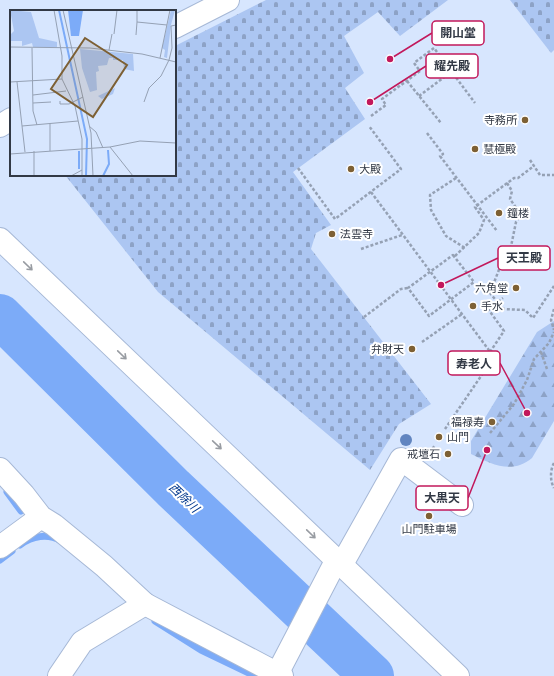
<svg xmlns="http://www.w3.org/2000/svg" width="554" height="676" font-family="'Public Sans','Noto Sans JP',sans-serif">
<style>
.forest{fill:url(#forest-firs)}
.cemetery{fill:url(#cemetery-stones)}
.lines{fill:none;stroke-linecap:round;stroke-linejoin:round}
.stream{stroke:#7cabf8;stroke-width:7}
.river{stroke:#7cabf8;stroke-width:44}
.minor-casing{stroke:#a6b8d6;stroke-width:24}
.path{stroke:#95a1b4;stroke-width:2.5;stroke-dasharray:3 2;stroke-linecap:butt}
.minor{stroke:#fff;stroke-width:22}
.tree{fill:#6185c0}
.oneway{stroke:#989ca2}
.poi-dot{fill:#7d6034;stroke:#fff;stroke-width:1.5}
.labels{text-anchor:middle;stroke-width:4;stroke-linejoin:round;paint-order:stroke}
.poi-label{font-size:11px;fill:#323945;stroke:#fff;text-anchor:start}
.water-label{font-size:12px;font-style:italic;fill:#00368c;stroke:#fff}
.inset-river{fill:none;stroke:#7cabf8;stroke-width:2}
.inset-road{fill:none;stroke:#95a1b4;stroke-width:1}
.view{fill:#7d6034;fill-opacity:0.15;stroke:#7d6034;stroke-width:2}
.inset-edge{fill:none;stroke:#323945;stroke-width:2}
.leader{fill:none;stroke:#c2185b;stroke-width:1.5}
.callout-dot{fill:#c2185b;stroke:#fff;stroke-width:1.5}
.callout{fill:#fff;stroke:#c2185b;stroke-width:1.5}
.callout-label{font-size:12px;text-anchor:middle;font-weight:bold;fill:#323945}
</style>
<defs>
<pattern id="forest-firs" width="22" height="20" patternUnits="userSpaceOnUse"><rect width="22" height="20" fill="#acc6f2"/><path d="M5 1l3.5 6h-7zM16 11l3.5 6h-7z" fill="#8da2c6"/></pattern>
<pattern id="cemetery-stones" width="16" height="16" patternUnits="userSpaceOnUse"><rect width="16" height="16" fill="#acc6f2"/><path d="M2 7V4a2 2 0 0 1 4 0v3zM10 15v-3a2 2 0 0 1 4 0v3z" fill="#8da2c6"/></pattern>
</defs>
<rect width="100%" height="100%" fill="#d7e6fe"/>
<!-- forest -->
<path class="forest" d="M554,321V421L532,458C512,475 491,464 471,454V441L537,332Z"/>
<!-- cemetery -->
<g class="cemetery">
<polygon points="266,0 448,0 400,36 378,12 344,36 364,73 345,88 365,119 293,172 331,225 316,233 311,249 431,404 399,424 370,470 158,292 65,175 175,175 175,46"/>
<polygon points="510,0 554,0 554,50 551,53"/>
</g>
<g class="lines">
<!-- stream -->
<g class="stream">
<polyline points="7,492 21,511"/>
<path d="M20,545C32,536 48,533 61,541"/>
<polyline points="0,560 12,551"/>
<polyline points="155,621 201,650 255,676"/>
</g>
<!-- river -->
<polyline class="river" points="0,316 173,488 372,676"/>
<!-- minor casing -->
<g class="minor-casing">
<g id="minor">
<polyline points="175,27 228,0"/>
<polyline points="0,126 11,119"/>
<polyline points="0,239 458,676"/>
<polyline points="0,469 24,495 41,517 54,525 104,566 145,604 282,676"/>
<polyline points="0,547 41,517"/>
<polyline points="342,564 401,459 462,505"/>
<polyline points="59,676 82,642 145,604"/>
<polyline points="276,676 337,559"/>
</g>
</g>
<!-- path -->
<g class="path">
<polyline points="407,81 441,123"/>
<polyline points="419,96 451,72"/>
<polyline points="371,116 386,105 382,99 420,71 414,63 434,48 475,103"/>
<polyline points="427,133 443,154 440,156 497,231"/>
<polyline points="530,160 540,175 554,175"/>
<polyline points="298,168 335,219 401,169 369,126"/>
<polyline points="456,178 430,195 431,210 446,236 465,248"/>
<polyline points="507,183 512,191 510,199 521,215 516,222 507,266 500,267 490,293 503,309 525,310 533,318 554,286"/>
<polyline points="371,192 494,357 445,429"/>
<polyline points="361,249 402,235"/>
<polygon points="453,255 474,282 429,316 408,288"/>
<polyline points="455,256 479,233 484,220 475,207 514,178 518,178 534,166"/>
<polyline points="554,309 551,320 554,330"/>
<polyline points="364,317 401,289 408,288"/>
<polyline points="422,342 462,314"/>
<polyline points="490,352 504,331 488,309 503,298"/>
<polyline points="541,352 547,369"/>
<polyline points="490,433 514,404 527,380 534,359 549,343 554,332"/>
<polyline points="430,453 435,445"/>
<path d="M554,463C550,470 550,481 554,488"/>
</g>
<!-- minor -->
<use href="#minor" class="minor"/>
</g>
<!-- trees -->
<circle class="tree" cx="406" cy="440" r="6"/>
<!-- one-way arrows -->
<defs><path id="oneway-shaft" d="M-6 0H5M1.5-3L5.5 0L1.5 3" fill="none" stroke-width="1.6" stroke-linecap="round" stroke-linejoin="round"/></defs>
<g class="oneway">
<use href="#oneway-shaft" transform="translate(28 266) rotate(44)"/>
<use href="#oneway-shaft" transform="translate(122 355) rotate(44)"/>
<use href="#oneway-shaft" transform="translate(217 445) rotate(43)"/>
<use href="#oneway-shaft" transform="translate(311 534) rotate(44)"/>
</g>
<!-- markers -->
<g class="poi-dot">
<circle cx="525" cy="120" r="4"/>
<circle cx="475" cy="149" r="4"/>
<circle cx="351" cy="169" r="4"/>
<circle cx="499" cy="213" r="4"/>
<circle cx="332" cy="234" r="4"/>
<circle cx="516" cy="288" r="4"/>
<circle cx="473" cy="306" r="4"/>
<circle cx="412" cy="349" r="4"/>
<circle cx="492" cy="422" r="4"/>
<circle cx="439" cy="437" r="4"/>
<circle cx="448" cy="454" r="4"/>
<circle cx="429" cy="516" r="4"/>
</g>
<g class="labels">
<!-- poi labels -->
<g class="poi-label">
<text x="517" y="124" text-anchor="end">寺務所</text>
<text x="483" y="153">慧極殿</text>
<text x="359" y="173">大殿</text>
<text x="507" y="217">鐘楼</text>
<text x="340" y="238">法雲寺</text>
<text x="508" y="292" text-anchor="end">六角堂</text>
<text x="481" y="310">手水</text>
<text x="404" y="353" text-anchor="end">弁財天</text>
<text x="484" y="426" text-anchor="end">福禄寿</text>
<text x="447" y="441">山門</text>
<text x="440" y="458" text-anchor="end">戒壇石</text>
<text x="429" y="533" text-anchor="middle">山門駐車場</text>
</g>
<!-- water labels -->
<g class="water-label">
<text transform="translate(184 498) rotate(44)" y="4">西除川</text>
</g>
</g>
<!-- overview -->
<g transform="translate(10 10)">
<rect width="166" height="166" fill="#d7e6fe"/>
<path d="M105,78L103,84L92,89L88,86Z" fill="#acc6f2"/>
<path d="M0,0L21,2L29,28L47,32V37H23L22,33L12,36V31H0V25L4,21ZM70,39L123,44L124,61L114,59L113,50H103V48H99L97,55L88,56L89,61L86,62L87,80L80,82L72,58Z" fill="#acc6f2"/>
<path d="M161,0H165L161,15L157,48L154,47L155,40L152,38Z" fill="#acc6f2"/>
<path d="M58,0H73L69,26H61Z" fill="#7cabf8"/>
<path class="inset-river" d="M49,0L77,129L76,166M69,159V141M93,166L99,154L98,140"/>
<path class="inset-road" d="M44,0L52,46V69L65,96L72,129V166M53,0L81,123L83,166M127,0V12L157,15M104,24L107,0M126,25L127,12M0,37L80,38L132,44L166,52M22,38L23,101L27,115M99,40L102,24M150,48L160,0M0,72L52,69M7,72L15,142M23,85L56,81M50,91V94H59L73,87M134,92L139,78L151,66L159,50L162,38L161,16L166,15M23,93L41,92M40,113V141M12,116L68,111M79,116L86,122L93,138M100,137L130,131L166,133M24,141V166M0,144L100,137L123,166M61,166L72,160"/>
<path class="view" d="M75,28L117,55L83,107L41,79Z"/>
<rect width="166" height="166" class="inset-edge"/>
</g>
<!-- callouts -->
<path class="leader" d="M390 59L432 33M370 102L426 66M441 285L498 258M527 413L500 363M487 450L468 498"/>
<g class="callout-dot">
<circle cx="390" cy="59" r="4"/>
<circle cx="370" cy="102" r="4"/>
<circle cx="441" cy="285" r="4"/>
<circle cx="527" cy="413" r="4"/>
<circle cx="487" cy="450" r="4"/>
</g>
<g class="callout">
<rect x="432" y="21" width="52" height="24" rx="4"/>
<rect x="426" y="54" width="52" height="24" rx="4"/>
<rect x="498" y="246" width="52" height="24" rx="4"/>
<rect x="448" y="351" width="52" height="24" rx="4"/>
<rect x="416" y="486" width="52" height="24" rx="4"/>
</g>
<g class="callout-label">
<text x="458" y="37">開山堂</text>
<text x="452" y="70">耀先殿</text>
<text x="524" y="262">天王殿</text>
<text x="474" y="368">寿老人</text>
<text x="442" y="502">大黒天</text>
</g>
</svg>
